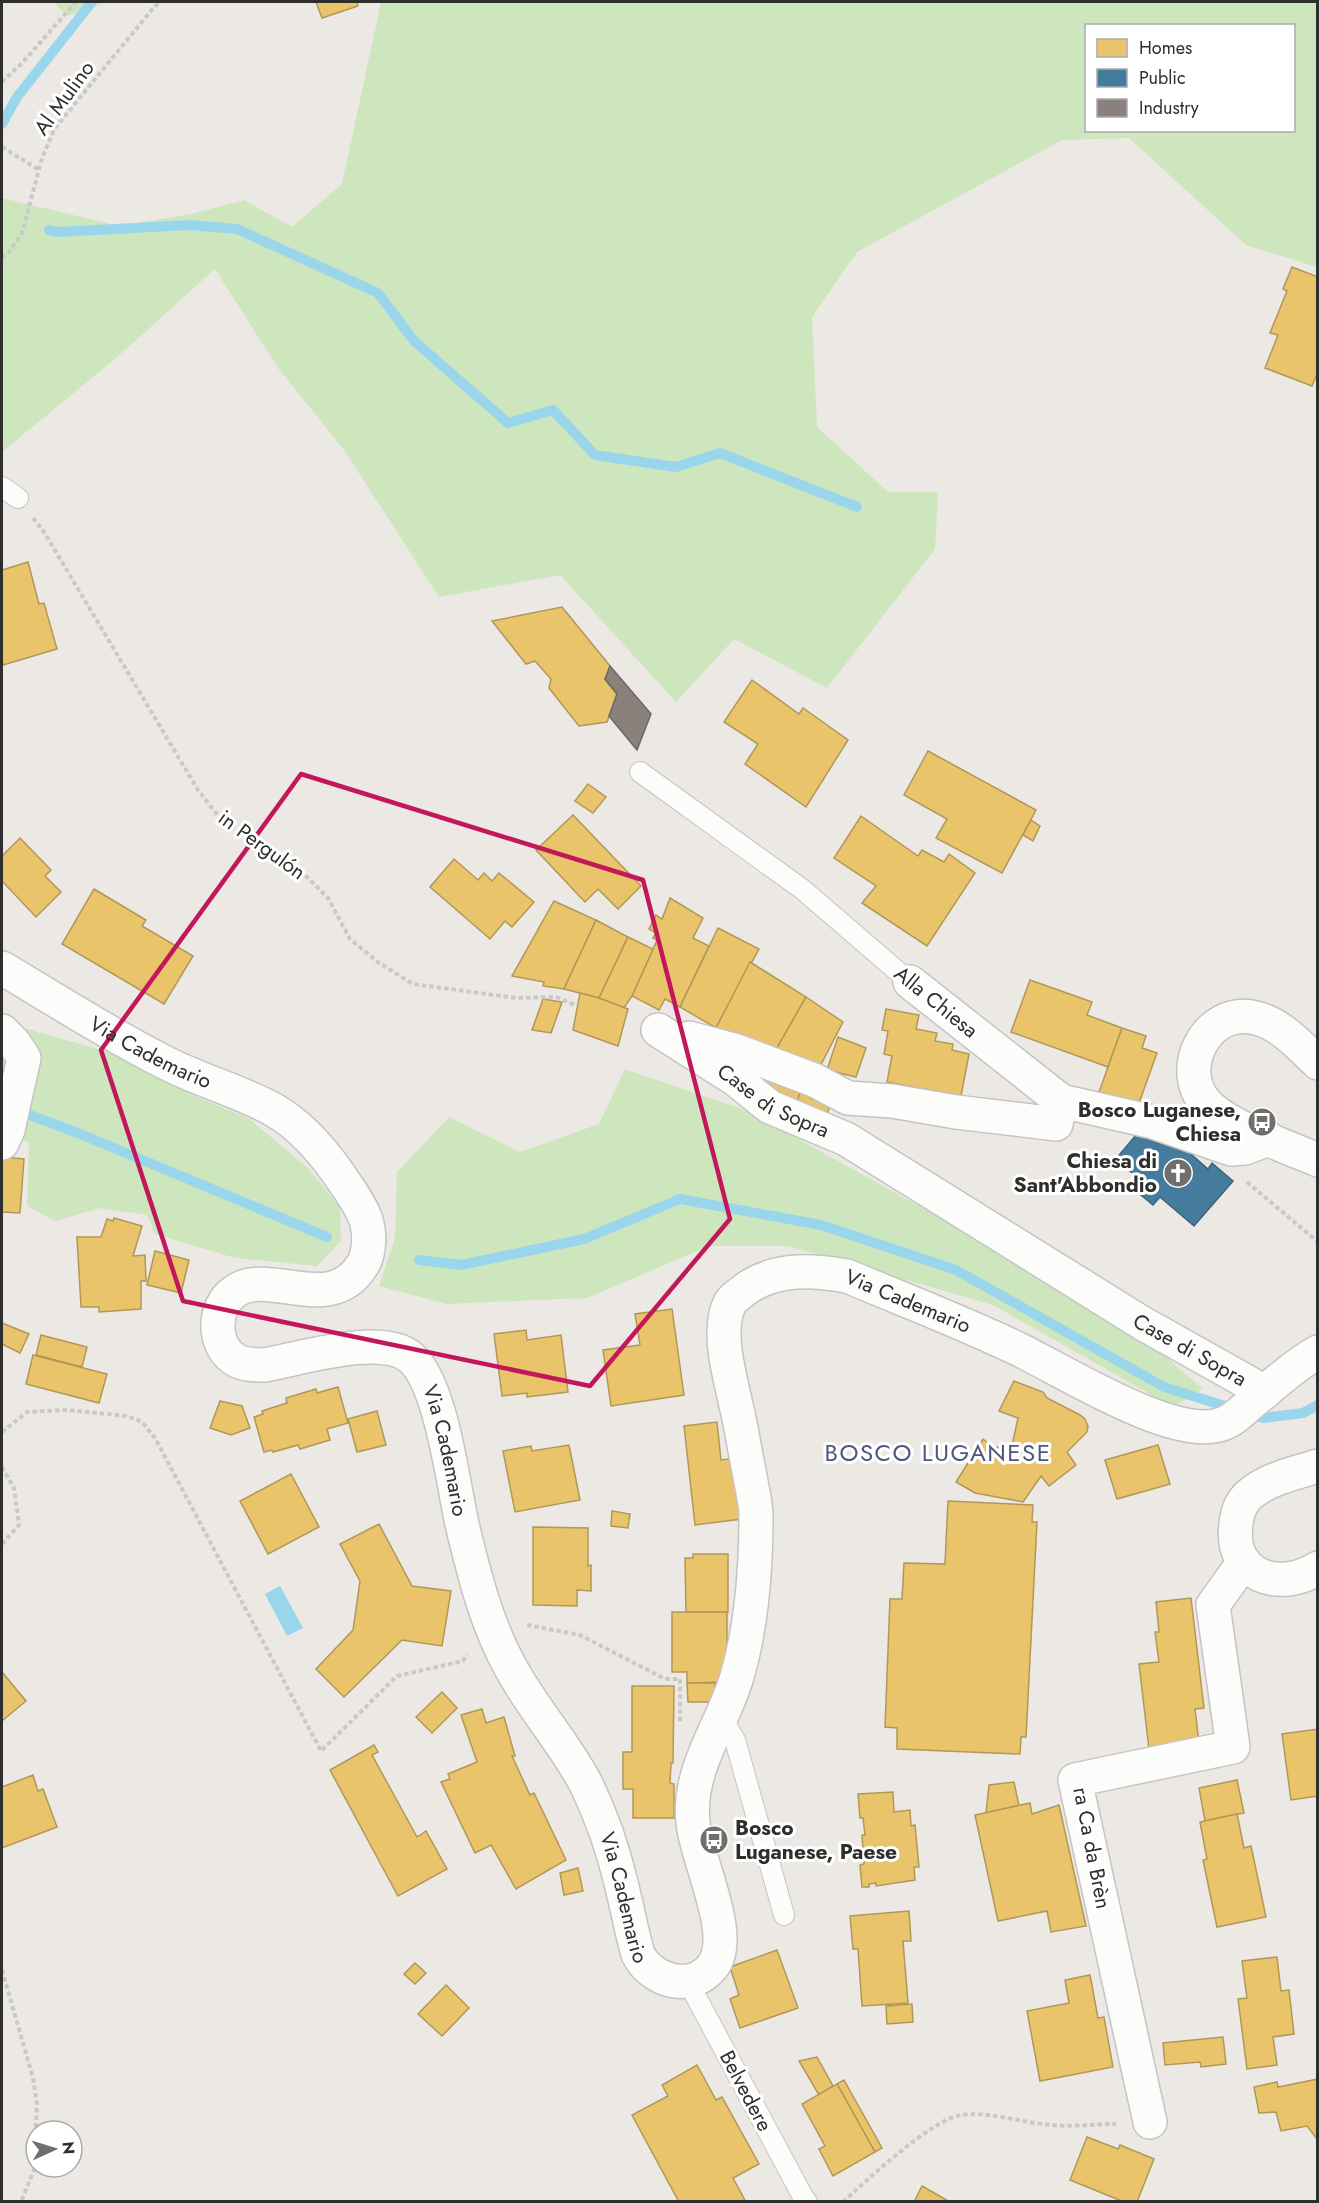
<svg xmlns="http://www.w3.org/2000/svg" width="1319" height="2203" font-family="Jost,sans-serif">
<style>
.green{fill:#cee6be;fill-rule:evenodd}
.water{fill:#99d6ec}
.homes{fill:#e9c46a;stroke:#b19758;stroke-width:1.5}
.public{fill:#457b9d;stroke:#3e647c;stroke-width:1.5}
.industry{fill:#8a817c;stroke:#6e6865;stroke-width:1.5}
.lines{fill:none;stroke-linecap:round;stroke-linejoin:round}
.stream{stroke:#99d6ec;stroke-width:10}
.lane-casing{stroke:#c5c4c5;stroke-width:22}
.street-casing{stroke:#c5c4c5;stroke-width:36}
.secondary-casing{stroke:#c5c4c5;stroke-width:36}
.path{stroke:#c9c9c8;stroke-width:4;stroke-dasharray:4.5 3;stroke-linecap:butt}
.lane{stroke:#fcfcfb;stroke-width:20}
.street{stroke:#fcfcfb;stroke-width:33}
.secondary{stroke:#fcfcfb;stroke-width:33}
.marked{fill:none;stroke:#c2185b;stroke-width:4.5;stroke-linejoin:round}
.labels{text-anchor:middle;stroke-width:6;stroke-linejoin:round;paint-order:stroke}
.street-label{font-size:21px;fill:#2e2e2e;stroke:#fff}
.poi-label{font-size:21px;font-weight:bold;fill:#2e2e2e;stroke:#fff;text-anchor:end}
.quarter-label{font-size:24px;letter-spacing:1.5px;fill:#4d5680;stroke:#fff}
</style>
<rect width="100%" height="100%" fill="#ece8e4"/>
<!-- green -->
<g class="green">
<polygon points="53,2 107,2 68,16"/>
<path d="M381,2H1317V267L1246,245L1129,138L1062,140L857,252L812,317L817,427L888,492H938L935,549L827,688L734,639L676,702L560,575L439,597L344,450L278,368L215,269L115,359L2,452V198L119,226L191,214L244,200L292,227L342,184ZM1086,26H1294V130H1086Z"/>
<polygon points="2,1022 109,1052 195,1096 248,1118 308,1168 340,1207 341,1241 317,1266 235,1258 155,1234 147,1215 100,1208 55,1221 27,1206 29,1143 2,1131"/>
<polygon points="625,1069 759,1115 809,1145 1078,1294 1137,1332 1203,1389 1173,1407 993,1305 788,1246 709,1246 587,1298 446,1304 379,1286 395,1238 397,1172 449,1117 520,1152 599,1124"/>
</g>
<!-- water -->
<polygon class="water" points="280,1586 303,1628 287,1636 265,1594"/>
<!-- homes -->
<g class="homes">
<polygon points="316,2 357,2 358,6 322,18"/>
<polygon points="1292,267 1318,277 1318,372 1312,386 1265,368 1278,335 1270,333 1287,291 1283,289"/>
<polygon points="28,562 39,604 44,603 57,649 3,665 2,658 2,570"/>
<polygon points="562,607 610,666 605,679 617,694 607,722 579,726 549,688 551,679 535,661 526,664 492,621"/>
<polygon points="752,680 799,714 803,708 848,740 806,807 745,764 758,744 724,722"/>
<polygon points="928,751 1036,810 1002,873 936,838 947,819 904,795"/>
<polygon points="588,784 606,797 593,813 575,801"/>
<polygon points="573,815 641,886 618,909 598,889 585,902 536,850"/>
<polygon points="861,816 918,856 922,850 944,862 949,854 975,873 927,946 862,903 876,886 834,858"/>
<polygon points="1031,820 1040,826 1033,841 1023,835"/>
<polygon points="20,838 51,870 45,876 61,892 36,917 2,881 2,856"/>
<polygon points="454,859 478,880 484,873 492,881 499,873 534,902 512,927 505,921 490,939 430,887"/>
<polygon points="94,889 146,920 142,926 193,956 164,1004 62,944"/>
<polygon points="670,898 703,918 693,938 709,946 680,1007 665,999 659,1010 632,996 657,940 653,938 656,933 649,929 656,915 662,919"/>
<polygon points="554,901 596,920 564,989 543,986 544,982 512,976"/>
<polygon points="596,920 628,937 599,998 564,989"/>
<polygon points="718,928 759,949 716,1028 680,1007"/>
<polygon points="628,937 653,949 632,996 624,1008 599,998"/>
<polygon points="750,962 806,997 773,1055 716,1028"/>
<polygon points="1030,980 1092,1002 1087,1015 1122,1028 1108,1067 1011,1032"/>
<polygon points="580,993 599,998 628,1009 618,1046 573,1030"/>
<polygon points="806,997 843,1022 817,1072 773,1055"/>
<polygon points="543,999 562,1002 551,1033 532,1030"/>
<polygon points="886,1009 919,1015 916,1029 937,1033 935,1041 953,1044 952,1050 969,1054 961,1096 887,1082 892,1056 884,1054 888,1031 882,1030"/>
<polygon points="1122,1028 1146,1036 1142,1048 1157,1053 1138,1106 1099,1092"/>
<polygon points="838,1037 866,1048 856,1077 827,1070"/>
<polygon points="732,1072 804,1083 794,1110"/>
<polygon points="803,1085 813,1089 810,1098 830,1105 825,1121 794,1110"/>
<polygon points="2,1157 24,1159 20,1213 2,1212"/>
<polygon points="114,1218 142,1226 133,1256 145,1255 146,1281 141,1281 141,1309 99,1312 99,1307 81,1307 77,1237 101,1237 107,1219 113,1221"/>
<polygon points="155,1251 189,1260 181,1293 147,1285"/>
<polygon points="672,1309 684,1395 611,1406 603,1350 640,1345 635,1314"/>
<polygon points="2,1323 29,1334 20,1353 2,1344"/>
<polygon points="526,1330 527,1340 561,1335 568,1392 527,1397 527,1393 502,1396 494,1334"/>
<polygon points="41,1335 87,1347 82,1367 36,1355"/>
<polygon points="33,1355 107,1374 99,1403 26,1384"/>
<polygon points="1014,1381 1043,1392 1047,1398 1080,1415 1085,1419 1088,1426 1087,1432 1067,1452 1076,1465 1049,1486 1041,1476 1023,1502 975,1493 956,1482 983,1439 992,1446 1011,1450 1018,1418 999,1411"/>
<polygon points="338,1387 348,1423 327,1429 330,1440 300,1449 298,1445 273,1452 272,1450 264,1452 254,1417 263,1414 262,1411 287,1403 286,1398 316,1389 317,1393"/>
<polygon points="220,1401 242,1406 250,1428 231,1435 210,1428"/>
<polygon points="377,1411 386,1445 357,1452 348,1419"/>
<polygon points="717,1422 721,1460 736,1458 742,1519 695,1525 684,1426"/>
<polygon points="569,1445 580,1500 515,1512 503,1451 531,1446 532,1451"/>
<polygon points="1158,1445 1170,1484 1117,1499 1105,1460"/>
<polygon points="291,1474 319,1527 268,1554 240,1501"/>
<polygon points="948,1501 1033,1505 1032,1522 1037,1522 1026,1737 1021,1737 1020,1754 897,1749 897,1728 885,1727 890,1599 902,1599 904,1563 945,1564"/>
<polygon points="612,1511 630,1514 628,1528 611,1526"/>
<polygon points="379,1524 412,1586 451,1591 442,1646 402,1640 344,1697 316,1669 353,1630 360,1581 340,1544"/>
<polygon points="533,1527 588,1528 588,1566 591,1565 591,1591 577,1590 577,1606 533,1605"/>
<polygon points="693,1554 728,1554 728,1612 686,1612 685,1558 693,1558"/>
<polygon points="1191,1598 1204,1708 1195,1709 1199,1743 1149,1749 1139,1664 1159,1662 1155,1632 1159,1632 1156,1602"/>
<polygon points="672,1612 727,1612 727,1682 687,1683 687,1672 672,1672"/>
<polygon points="2,1672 26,1701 2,1721"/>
<polygon points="687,1683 715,1683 715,1702 688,1702"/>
<polygon points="632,1686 674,1686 673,1763 671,1763 670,1783 674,1784 674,1818 633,1818 633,1789 623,1789 623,1752 632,1752"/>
<polygon points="442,1692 457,1708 432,1733 416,1717"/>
<polygon points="482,1709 486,1723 504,1717 515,1756 512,1756 530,1795 534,1793 566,1860 516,1889 491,1845 475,1853 441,1782 450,1779 448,1774 477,1762 461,1715"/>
<polygon points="1318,1729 1318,1796 1291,1800 1282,1734"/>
<polygon points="374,1745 378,1752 372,1755 417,1837 426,1831 447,1869 398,1896 330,1770"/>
<polygon points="33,1775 38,1791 43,1789 57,1827 2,1848 2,1787"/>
<polygon points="1237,1780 1244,1813 1205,1821 1199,1788"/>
<polygon points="1014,1782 1019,1806 986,1813 989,1785"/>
<polygon points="893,1792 894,1812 910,1810 911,1826 915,1825 919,1867 914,1867 915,1880 876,1886 876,1883 869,1884 869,1887 862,1887 860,1865 864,1864 862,1835 865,1835 863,1818 860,1818 858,1794"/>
<polygon points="1030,1803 1032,1814 1059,1805 1086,1926 1051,1932 1047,1911 998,1921 975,1815"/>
<polygon points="1237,1814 1244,1848 1251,1846 1266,1917 1217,1927 1203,1860 1207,1859 1200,1822"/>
<polygon points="578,1868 583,1891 564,1895 560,1873"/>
<polygon points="909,1911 911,1941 903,1941 908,2003 862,2006 858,1949 853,1949 850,1916"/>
<polygon points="777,1950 798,2008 740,2028 730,1999 739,1995 730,1967"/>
<polygon points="1277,1957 1281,1991 1289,1990 1294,2034 1273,2037 1277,2065 1247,2069 1238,1999 1247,1998 1242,1961"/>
<polygon points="415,1963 426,1973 415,1984 404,1974"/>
<polygon points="1090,1975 1098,2018 1104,2017 1113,2067 1040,2081 1027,2011 1069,2003 1065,1980"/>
<polygon points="446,1985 469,2008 442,2036 418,2014"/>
<polygon points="912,2004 913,2022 887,2024 886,2006"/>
<polygon points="1223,2037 1226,2064 1201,2067 1200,2062 1165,2065 1163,2043"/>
<polygon points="817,2057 833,2086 819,2095 799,2061"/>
<polygon points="697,2065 716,2100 722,2097 759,2164 733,2178 746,2202 679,2202 632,2115 668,2096 662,2085"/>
<polygon points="1318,2079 1318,2140 1307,2126 1281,2131 1276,2112 1259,2113 1254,2087 1277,2082 1278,2087"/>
<polygon points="844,2080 882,2148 875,2152 837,2084"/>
<polygon points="837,2084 875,2152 833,2176 819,2149 825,2146 802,2104"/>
<polygon points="1087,2137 1118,2149 1120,2145 1154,2159 1137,2202 1124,2202 1070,2180"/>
<polygon points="922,2186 950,2202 914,2202"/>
</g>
<!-- public -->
<polygon class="public" points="1141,1129 1158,1144 1167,1133 1208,1169 1212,1163 1233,1181 1194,1226 1160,1197 1153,1205 1130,1186 1138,1178 1116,1159"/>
<!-- industry -->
<polygon class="industry" points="610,666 651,714 637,750 609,716 617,694 605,679"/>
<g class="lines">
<!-- stream -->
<g class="stream">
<polyline points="2,124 17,97 92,2"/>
<polyline points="49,230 58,232 190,225 237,229 378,293 414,341 508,423 553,410 595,455 676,467 720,453 857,507"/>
<polyline points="16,1110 73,1131 327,1237"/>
<polyline points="419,1260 461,1265 584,1239 680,1199 821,1225 956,1270 1164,1387 1263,1418 1303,1413 1318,1405"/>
</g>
<!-- lane casing -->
<g class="lane-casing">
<g id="lane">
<polyline points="2,487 18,498"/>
<polyline points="640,772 802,889 910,982"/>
<polyline points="722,1719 735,1740 784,1915"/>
<polyline points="687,1980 802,2195 807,2202"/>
</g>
</g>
<!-- street casing -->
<g class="street-casing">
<g id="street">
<polyline points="910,982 1061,1101 1153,1122 1231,1149 1245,1148 1269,1139"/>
<path id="s1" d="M658,1030L735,1079L770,1107L846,1139L1142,1323L1265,1392"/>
<polyline points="2,1031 14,1043 24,1058 8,1130 2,1143"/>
<polyline points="689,1038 737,1051 814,1080 848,1098 892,1101 956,1112 1056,1124 1061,1101"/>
<polyline points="1150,2122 1075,1780 1233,1747 1213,1605 1244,1562"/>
</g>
</g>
<!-- secondary casing -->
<g class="secondary-casing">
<g id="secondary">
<path id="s2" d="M2,968C56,1000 110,1035 166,1063C201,1081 240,1091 274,1110C300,1125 321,1149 338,1173C348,1188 360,1203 366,1220C370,1233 370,1252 363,1264C331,1318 268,1266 234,1292C213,1307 212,1344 234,1359C243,1365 254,1365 264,1365C300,1359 381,1333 410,1357C441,1381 453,1484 462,1524C474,1574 486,1624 512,1670C534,1710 565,1744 586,1784C601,1815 613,1849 621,1883C627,1906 631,1930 638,1954C651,1981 691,1993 712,1967C737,1937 696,1859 693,1823C687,1767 724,1725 738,1673C752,1623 756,1569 756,1516C756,1503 752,1489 750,1476C745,1453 742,1429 736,1405C730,1377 716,1330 730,1303C732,1298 739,1295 743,1291C774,1267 811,1270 847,1276C904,1300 962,1322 1018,1349C1064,1371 1171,1439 1219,1425C1231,1422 1240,1413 1249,1405C1271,1387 1293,1366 1318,1352"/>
<path d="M1318,1063C1300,1046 1281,1024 1256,1018C1205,1005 1172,1075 1211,1108C1235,1129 1287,1147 1318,1160"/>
<path d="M1318,1466C1295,1473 1267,1479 1249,1495C1241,1502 1237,1514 1236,1524C1229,1576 1279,1593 1318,1568"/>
</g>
</g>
<!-- path -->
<g class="path">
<polyline points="2,82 22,63 76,2"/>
<polyline points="2,147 39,170"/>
<polyline points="2,258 10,251 22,233 42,158 55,128 155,6 161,2"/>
<polyline points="33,518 44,532 198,790 222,821 293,863 328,898 350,939 379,963 413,984 516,998 556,997 577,1006"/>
<polyline points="1247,1182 1318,1242"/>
<polyline points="2,1432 27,1412 67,1410 126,1416 136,1419 143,1423 155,1438 321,1751 397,1676 463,1661 467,1654"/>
<polyline points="2,1467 14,1488 19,1525 2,1544"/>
<polyline points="527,1625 580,1635 665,1679 680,1679 680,1722"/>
<polyline points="2,1970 33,2078 37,2104 34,2170 21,2202"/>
<path d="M843,2202C866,2181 932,2119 961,2115C988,2111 1023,2123 1052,2125C1073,2127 1095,2124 1116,2124"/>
</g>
<!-- lane -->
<use href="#lane" class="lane"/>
<!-- street -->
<use href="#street" class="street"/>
<!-- secondary -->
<use href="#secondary" class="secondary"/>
</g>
<!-- marked area -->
<path class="marked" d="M301,774L643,880L730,1219L590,1386L183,1301L101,1050Z"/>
<!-- icons -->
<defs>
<g id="bus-disc" transform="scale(1.5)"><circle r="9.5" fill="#706f6e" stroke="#fff"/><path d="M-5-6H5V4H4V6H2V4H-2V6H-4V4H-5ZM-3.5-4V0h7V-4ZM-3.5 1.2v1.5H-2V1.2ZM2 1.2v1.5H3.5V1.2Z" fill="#fff"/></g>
<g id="church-disc" transform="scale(1.5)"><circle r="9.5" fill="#706f6e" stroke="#fff"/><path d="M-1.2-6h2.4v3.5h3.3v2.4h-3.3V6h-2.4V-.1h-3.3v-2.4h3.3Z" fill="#fff"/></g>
</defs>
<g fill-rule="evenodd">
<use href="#bus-disc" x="1262" y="1122"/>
<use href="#church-disc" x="1178" y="1173"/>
<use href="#bus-disc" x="714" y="1840"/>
</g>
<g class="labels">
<!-- street labels -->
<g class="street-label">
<text transform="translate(64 98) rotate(-54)" y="7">Al Mulino</text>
<text transform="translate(262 845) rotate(36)" y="7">in Pergulón</text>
<text transform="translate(936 1002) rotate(39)" y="7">Alla Chiesa</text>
<text dy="7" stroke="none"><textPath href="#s2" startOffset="171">Via Cademario</textPath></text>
<text dy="7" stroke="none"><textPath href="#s1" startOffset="136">Case di Sopra</textPath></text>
<text dy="7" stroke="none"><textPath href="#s2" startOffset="2506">Via Cademario</textPath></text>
<text dy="7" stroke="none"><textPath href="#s1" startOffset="622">Case di Sopra</textPath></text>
<text dy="7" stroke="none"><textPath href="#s2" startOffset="998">Via Cademario</textPath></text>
<text transform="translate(1092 1848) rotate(79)" y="7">ra Ca da Brèn</text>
<text dy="7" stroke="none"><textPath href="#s2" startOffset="1484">Via Cademario</textPath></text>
<text transform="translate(746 2091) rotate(62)" y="7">Belvedere</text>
</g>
<!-- poi labels -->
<g class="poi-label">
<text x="1241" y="1117">Bosco Luganese,<tspan x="1241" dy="24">Chiesa</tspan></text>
<text x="1157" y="1168">Chiesa di<tspan x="1157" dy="24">Sant'Abbondio</tspan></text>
<text x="735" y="1835" text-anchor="start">Bosco<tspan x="735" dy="24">Luganese, Paese</tspan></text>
</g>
<!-- quarter labels -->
<g class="quarter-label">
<text x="938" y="1461">BOSCO LUGANESE</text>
</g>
</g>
<!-- border -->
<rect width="1319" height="2203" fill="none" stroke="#2e2e2e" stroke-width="6"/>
<!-- legend -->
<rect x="1085" y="24" width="210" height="108" fill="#ffffff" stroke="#ababab" stroke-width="1.5"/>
<rect x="1097" y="39" width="30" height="18" fill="#e9c46a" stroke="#ababab" stroke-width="1.5"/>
<text x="1139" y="54" font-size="18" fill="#2e2e2e">Homes</text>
<rect x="1097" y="69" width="30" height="18" fill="#457b9d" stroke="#ababab" stroke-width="1.5"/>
<text x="1139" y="84" font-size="18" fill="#2e2e2e">Public</text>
<rect x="1097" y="99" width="30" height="18" fill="#8a817c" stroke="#ababab" stroke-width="1.5"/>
<text x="1139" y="114" font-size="18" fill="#2e2e2e">Industry</text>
<!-- north arrow -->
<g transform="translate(54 2149) rotate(86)"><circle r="28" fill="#ffffff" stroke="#ababab" stroke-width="1.5"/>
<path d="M0-4.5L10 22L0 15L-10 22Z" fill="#706f6e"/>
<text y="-9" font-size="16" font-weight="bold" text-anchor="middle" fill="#2e2e2e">N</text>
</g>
</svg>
